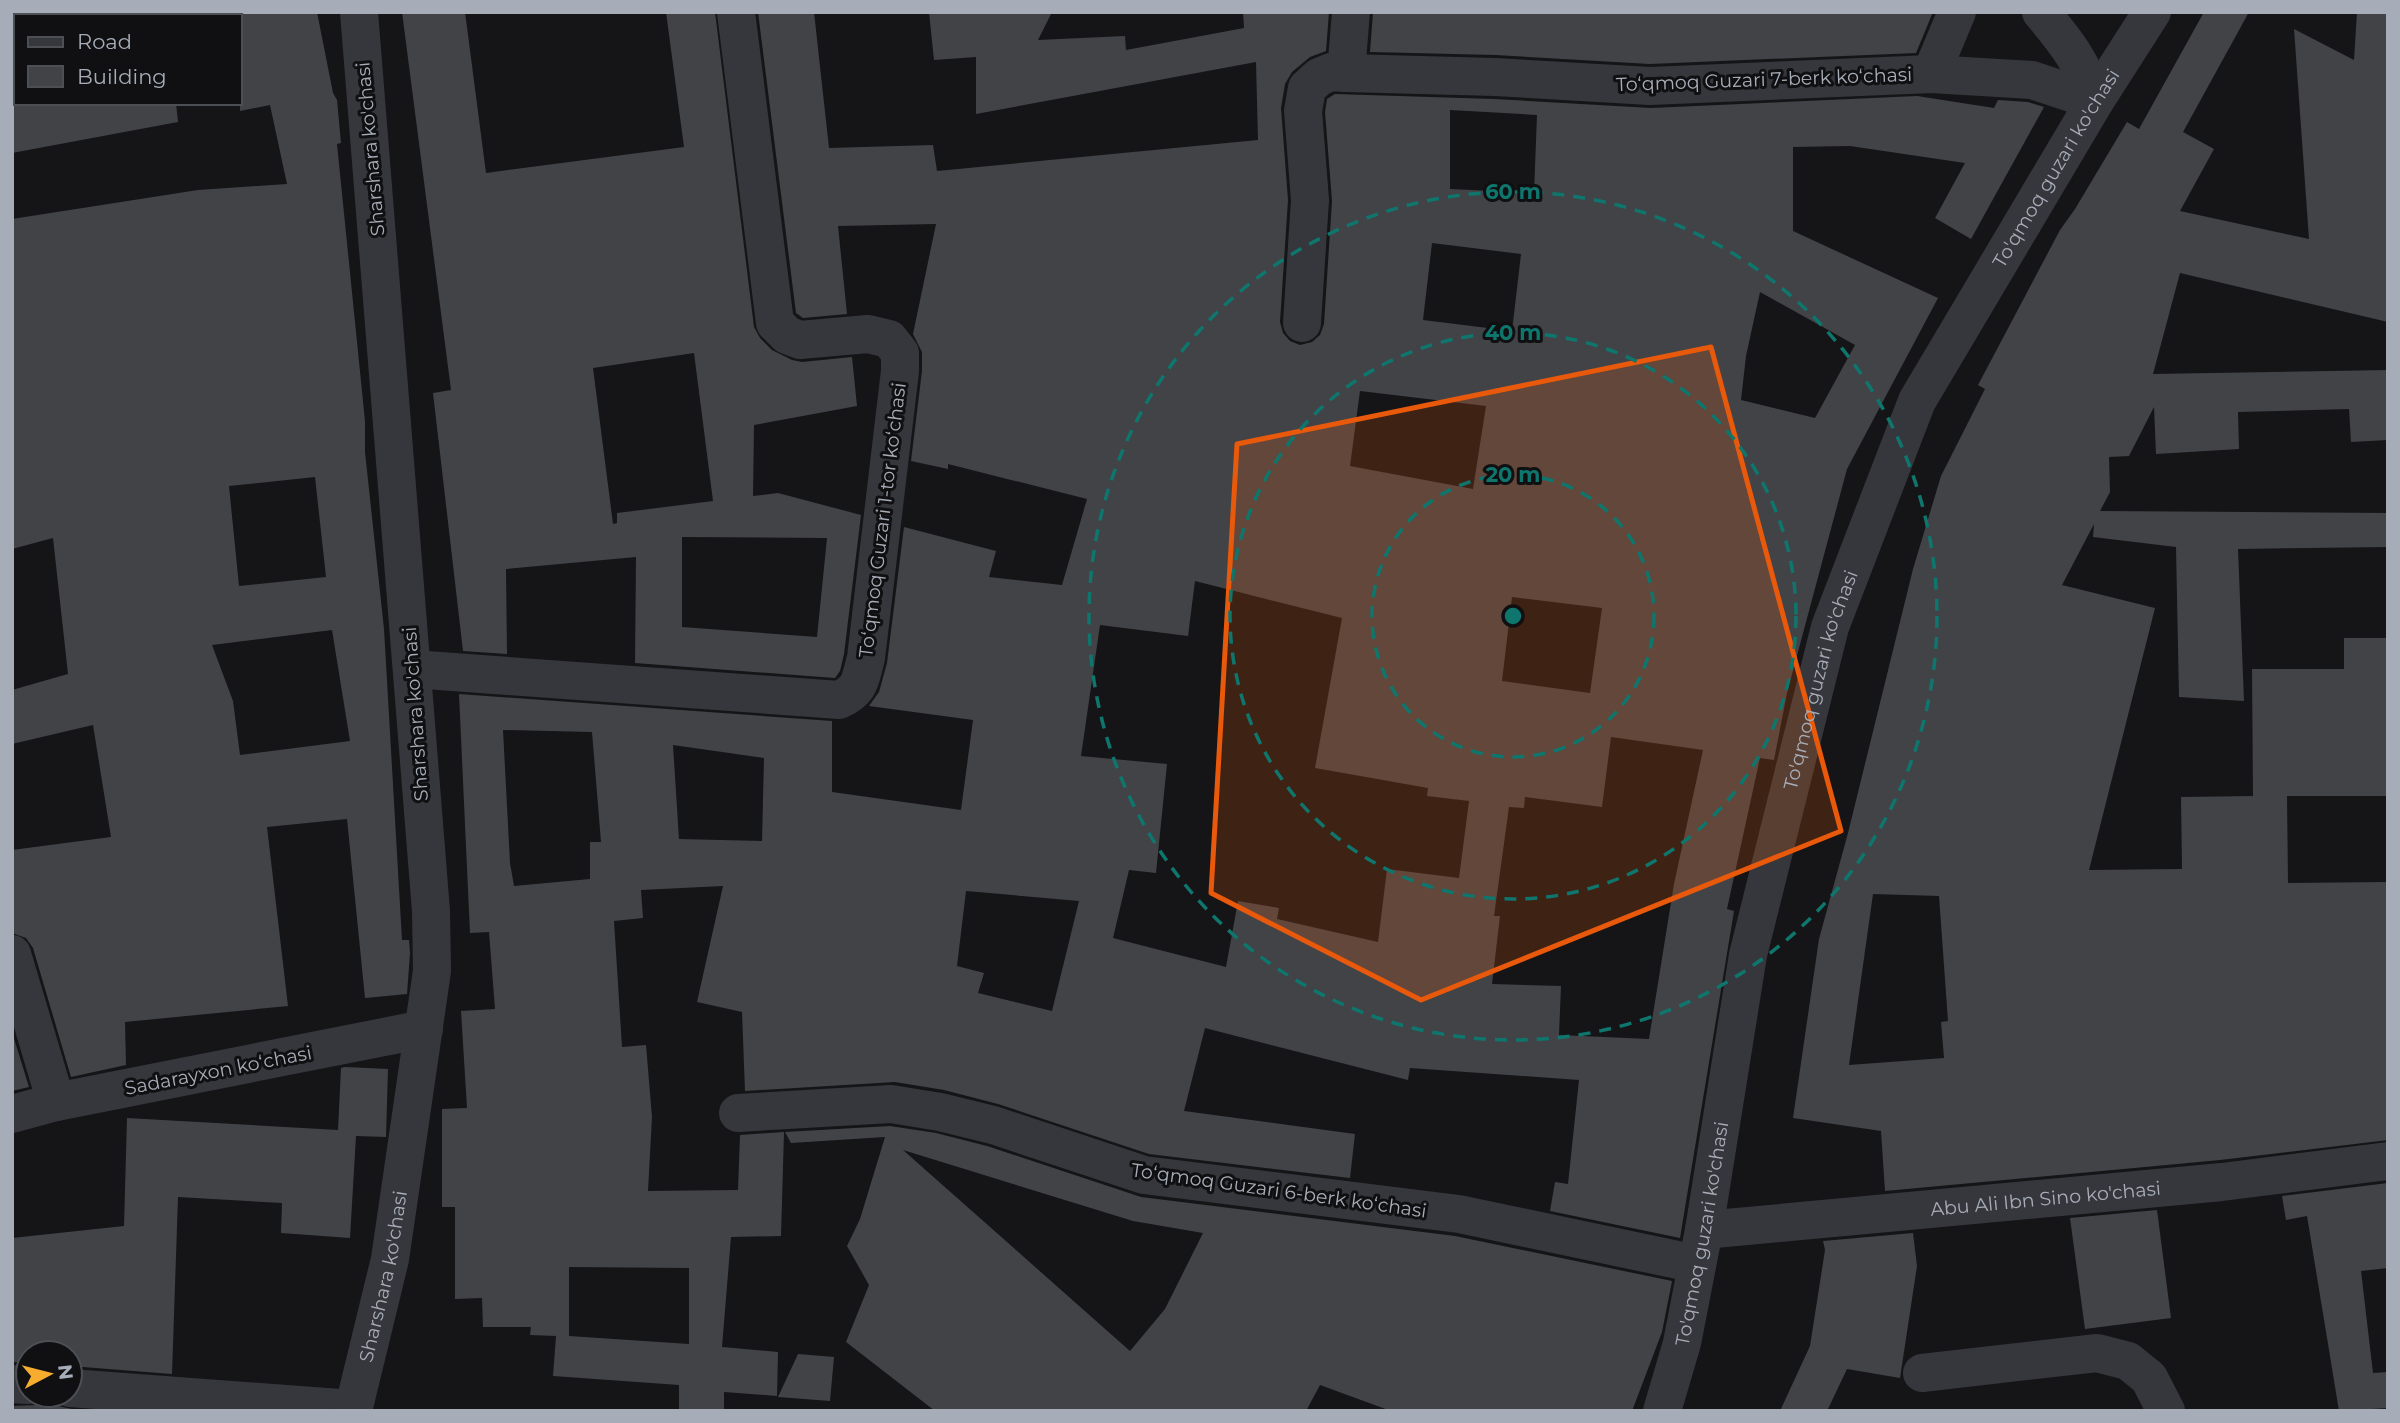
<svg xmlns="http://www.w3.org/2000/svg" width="2400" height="1423" font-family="Montserrat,sans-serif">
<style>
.building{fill:#414347;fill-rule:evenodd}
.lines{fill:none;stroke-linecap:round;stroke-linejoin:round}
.minor{stroke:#36373c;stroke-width:38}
.marked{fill:#e8590c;fill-opacity:0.2;stroke:#e8590c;stroke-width:5;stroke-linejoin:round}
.ring{fill:none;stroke:#0f766e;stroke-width:3.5;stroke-dasharray:12 9}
.labels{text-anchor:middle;stroke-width:6;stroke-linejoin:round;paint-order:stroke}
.street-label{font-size:19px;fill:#a7adb8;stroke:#101012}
.centre{fill:#0f766e;stroke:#101012;stroke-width:3.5}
.ring-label{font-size:21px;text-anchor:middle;font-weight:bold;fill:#0f766e;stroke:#101012;stroke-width:6;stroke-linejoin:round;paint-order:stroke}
</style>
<rect width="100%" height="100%" fill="#151517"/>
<!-- building -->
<g class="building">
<path d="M240,12H317L333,93L337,100L341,143L337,144L365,421V452L384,629L402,940H409L410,953L407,994L365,998L347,819L267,827L288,1006L125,1022L126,1065L71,1077L33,948L26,938L12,933V850L111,837L93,725L12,744V690L68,674L53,538L12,549V219L198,190L287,184L270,105L240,111ZM315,477L326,577L239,586L229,486ZM332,630L350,741L240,755L233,701L212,645Z"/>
<path d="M402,12H465L486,173L684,147L666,12H715L754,327L760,338L772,350L792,360L802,362L852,357L857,406L754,425L753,496L778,493L861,515L844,654L840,671L835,678L635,663L636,557L506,569L507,654L463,651L433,393L451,390ZM694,353L713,501L617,513V523L613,524L593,368ZM682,537L827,538L817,637L682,627Z"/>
<path d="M758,12H814L829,148L933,145L937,171L1258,140L1256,62L976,114V57L934,60L929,12H1052L1038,40L1125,36L1126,50L1244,28L1243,12H1329L1326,51L1310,57L1292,72L1285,84L1281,108L1288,200L1280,322L1283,333L1290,341L1300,345L1312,342L1320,335L1324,324L1332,201L1325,112L1327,99L1335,94L1494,99L1651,108L1917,96L1994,108L1998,100L2028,102L2044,107L1971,239L1935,218L1965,163L1850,146L1793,147V231L1938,298L1847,469L1787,693L1774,760L1760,758L1727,909L1734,911L1680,1238L1550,1211L1555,1182L1568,1184L1579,1080L1410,1068L1408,1080L1205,1028L1184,1111L1355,1134L1350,1178L1149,1154L998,1104L944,1090L895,1082L745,1091L742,1012L697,1002L723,886L641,890L643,918L614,921L622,1047L646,1045L652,1117L648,1191L738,1190L740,1135L784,1132L781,1236L731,1237L722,1347L778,1352L777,1396L724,1392V1411H679V1385L553,1376L556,1336L530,1335L531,1327H483L482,1298L455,1299V1207H442V1109L467,1108L461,1011L495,1009L489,932L470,933L459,694L832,721V792L961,810L973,720L869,706L879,692L887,663L904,527L996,551L989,577L1062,585L1087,499L948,464V469L911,461L922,371V352L913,334L936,224L838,226L847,314L803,318L796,313ZM1450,110L1537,115L1534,193L1450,189ZM1432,243L1521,254L1512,331L1423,320ZM1760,292L1855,345L1815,418L1741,400L1746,356ZM1360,391L1486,406L1473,489L1350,466ZM1195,581L1342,618L1315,768L1428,788L1427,796L1469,801L1459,878L1387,869L1378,942L1277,919L1279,908L1238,901L1226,967L1113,938L1129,870L1156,873L1167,764L1081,756L1100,625L1188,636ZM1512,597L1602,608L1590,693L1502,681ZM503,730L592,732L601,842H590V879L514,886L510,863ZM1611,737L1703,750L1674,884L1649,1039L1559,1035L1561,986L1492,984L1500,916H1494L1509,807L1524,808L1525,797L1602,807ZM673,745L764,758L762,841L679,839ZM966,891L1079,901L1052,1011L978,993L984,973L957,966ZM569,1267L689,1268V1344L569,1336Z"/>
<polygon points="1373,12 1933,12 1916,53 1650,64 1496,55 1370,52"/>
<path d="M2204,12H2249L2183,132L2214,149L2180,211L2309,239L2294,29L2354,60L2357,12H2388V322L2180,273L2153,374L2388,370V440L2351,442L2349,409L2238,412L2239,449L2156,454L2154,407L2129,456L2109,457L2110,492L2100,511L2388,513V547L2238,549L2244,701L2179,697L2176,547L2093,537L2094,524L2062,585L2155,608L2089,870L2182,869L2181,797L2255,796H2253L2252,669H2344V638H2388V796H2287L2288,883L2388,882V1140L2220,1160L1885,1191L1881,1131L1793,1118L1819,939L1848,833L1913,569L1941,476L1985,389L1978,385L2060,230L2075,209L2127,122L2139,129ZM1873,894L1939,896L1948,1021L1941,1022L1944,1058L1849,1065Z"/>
<polygon points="12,103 176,103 178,122 12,153"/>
<polygon points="12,1032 29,1087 12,1091"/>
<polygon points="345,1067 388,1069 386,1137 356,1136 350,1238 281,1233 282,1203 178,1197 172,1374 70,1366 70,1353 28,1353 28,1363 12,1362 12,1238 124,1226 127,1118 338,1130 341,1068"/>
<path d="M890,1126L936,1133L987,1146L1141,1197L1455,1236L1672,1281L1662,1332L1632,1411H1391L1320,1385L1306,1411H935L846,1342L869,1285L847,1246L860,1219L885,1137L791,1143L785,1132ZM903,1150L1133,1221L1203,1233L1165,1309L1130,1351Z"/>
<polygon points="2388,1183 2388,1268 2361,1271 2373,1373 2388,1372 2388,1408 2339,1411 2307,1216 2286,1220 2282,1196"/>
<polygon points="2157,1210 2171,1318 2085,1329 2070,1218"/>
<polygon points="1913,1233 1917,1266 1900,1378 1847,1369 1827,1411 1780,1411 1810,1346 1825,1250 1823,1241"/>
<polygon points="798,1354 834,1357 830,1401 778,1397"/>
<polygon points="47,1395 50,1395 58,1406 81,1411 12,1411 12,1406 37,1405"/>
</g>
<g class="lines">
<!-- minor -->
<g class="minor">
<path d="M2041,12C2067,43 2082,62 2095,101"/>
<polyline points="1346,73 1495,77 1650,86 1931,74 2032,80 2095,101"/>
<polyline points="1931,74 1957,12"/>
<polyline points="1302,323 1310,200 1303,111 1307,88 1319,77 1331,72 1346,73 1351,12"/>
<path d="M412,669L839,700C861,690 860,680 866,658L900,371V353L889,339L868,334L800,340L787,335L775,323L736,12"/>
<polyline points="12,954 56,1102"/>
<polyline points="738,1113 891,1104 940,1112 993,1125 1144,1175 1459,1214 1697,1264"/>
<polyline points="12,1114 56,1102 424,1029"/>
<path id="s1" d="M1704,1230L2222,1182L2388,1161"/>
<polyline points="1922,1373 2097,1353 2128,1361 2149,1378 2166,1411"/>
<polyline points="12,1384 28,1385"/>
<polyline points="70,1388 353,1409"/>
<path id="s2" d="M353,1411L390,1259L432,971L431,911L359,12"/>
<path id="s3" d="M1662,1411L1682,1343L1704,1230L1748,955L1830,627L1917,401L2095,101L2152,12"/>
</g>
</g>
<!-- marked area -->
<path class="marked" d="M1711,347L1841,831L1421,1000L1211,893L1237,444Z"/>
<!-- distance rings -->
<g class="ring">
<circle cx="1513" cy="616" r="141"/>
<circle cx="1513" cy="616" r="283"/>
<circle cx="1513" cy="616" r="424"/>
</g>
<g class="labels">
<!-- street labels -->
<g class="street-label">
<text transform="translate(1764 79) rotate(-2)" y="7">Toʻqmoq Guzari 7-berk koʻchasi</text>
<text transform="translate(370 149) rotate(-95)" y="7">Sharshara ko'chasi</text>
<text dy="7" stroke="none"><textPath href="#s3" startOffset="1316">To'qmoq guzari ko'chasi</textPath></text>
<text transform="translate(882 520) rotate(-83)" y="7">Toʻqmoq Guzari 1-tor koʻchasi</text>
<text dy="7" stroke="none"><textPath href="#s3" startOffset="749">To'qmoq guzari ko'chasi</textPath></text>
<text transform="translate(415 714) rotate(-94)" y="7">Sharshara ko'chasi</text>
<text transform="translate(218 1070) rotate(-11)" y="7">Sadarayxon koʻchasi</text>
<text transform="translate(1279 1190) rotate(8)" y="7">Toʻqmoq Guzari 6-berk koʻchasi</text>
<text dy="7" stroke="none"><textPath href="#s1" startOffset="343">Abu Ali Ibn Sino ko'chasi</textPath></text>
<text dy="7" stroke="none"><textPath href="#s3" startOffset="182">To'qmoq guzari ko'chasi</textPath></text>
<text dy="7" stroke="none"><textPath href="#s2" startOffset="138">Sharshara ko'chasi</textPath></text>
</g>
</g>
<circle cx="1513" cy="616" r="10" class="centre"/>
<g class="ring-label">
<text x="1513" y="199">60 m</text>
<text x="1513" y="340">40 m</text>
<text x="1513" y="482">20 m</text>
</g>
<!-- border -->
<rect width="2400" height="1423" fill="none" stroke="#a7adb8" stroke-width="28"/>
<!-- legend -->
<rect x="14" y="14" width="228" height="91" fill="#101012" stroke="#4c4f54" stroke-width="2"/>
<rect x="28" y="37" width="35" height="10" fill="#36373c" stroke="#4c4f54" stroke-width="2"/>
<text x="77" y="49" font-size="21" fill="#a7adb8">Road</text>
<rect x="28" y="66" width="35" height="21" fill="#414347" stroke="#4c4f54" stroke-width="2"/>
<text x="77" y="84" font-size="21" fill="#a7adb8">Building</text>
<!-- north arrow -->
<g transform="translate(49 1374) rotate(83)"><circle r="33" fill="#101012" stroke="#4c4f54" stroke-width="2"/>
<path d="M0-5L12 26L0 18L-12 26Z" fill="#f6ac2e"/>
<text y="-10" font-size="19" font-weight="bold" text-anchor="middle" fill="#a7adb8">N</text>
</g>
</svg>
